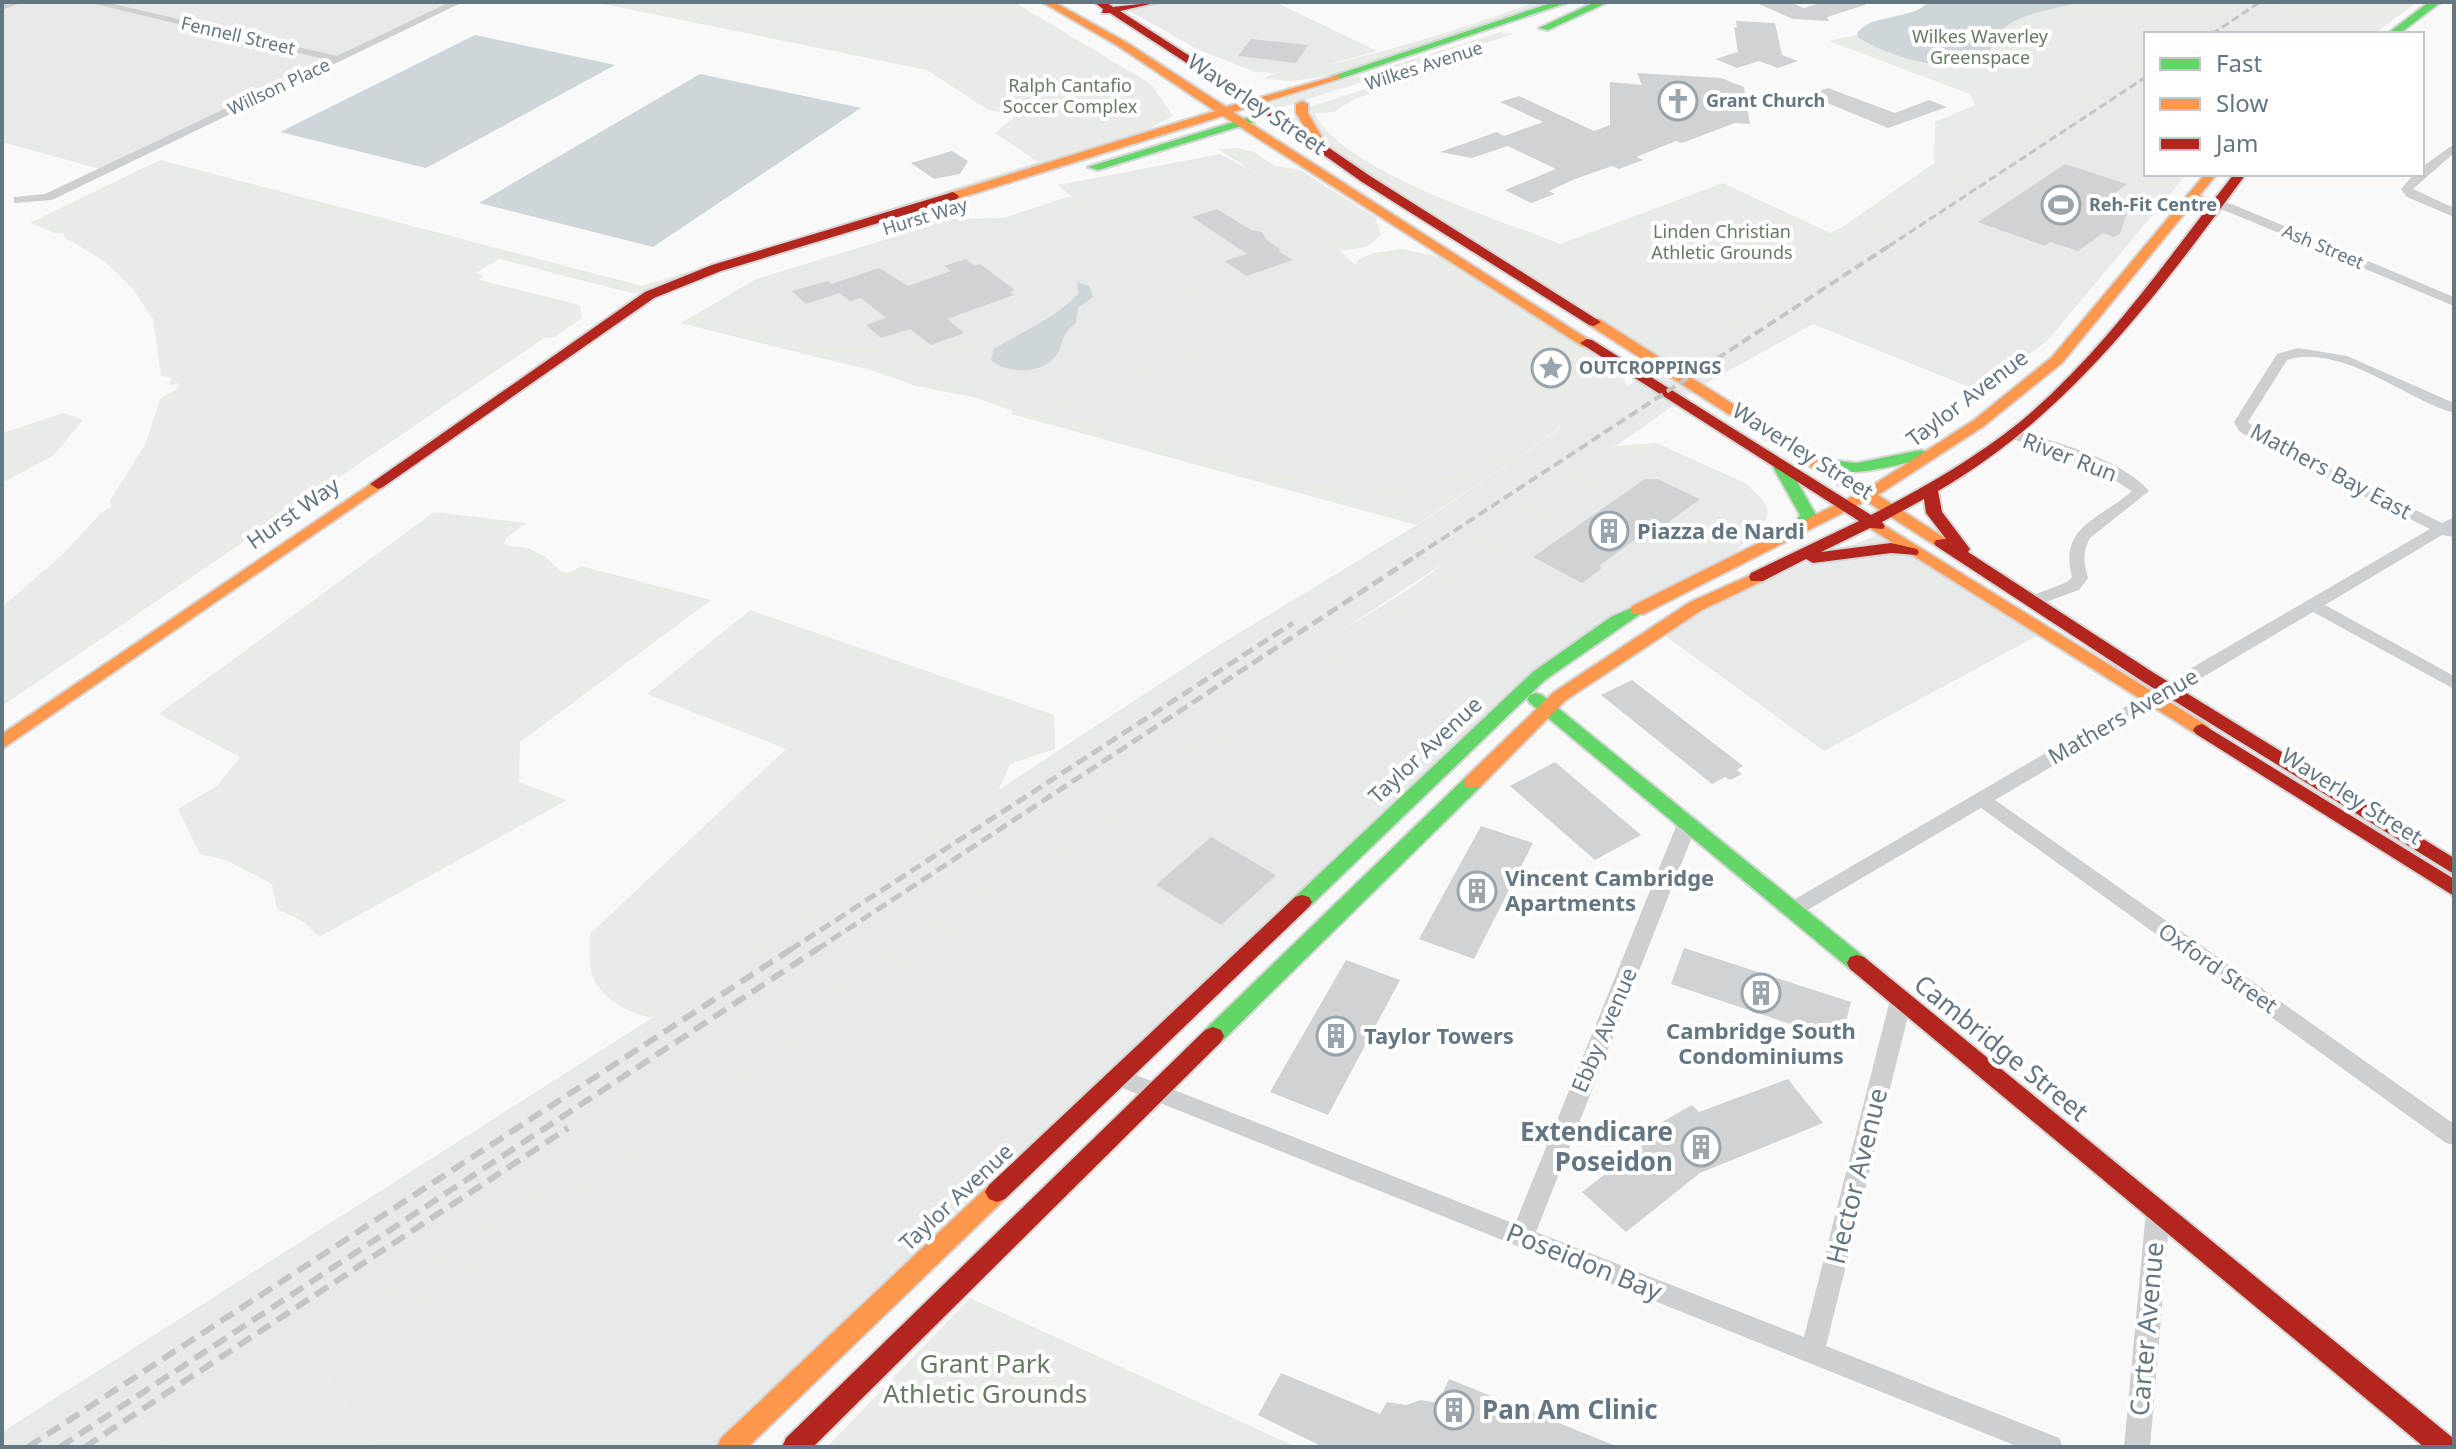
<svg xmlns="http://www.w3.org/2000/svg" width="2456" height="1449" font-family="'Noto Sans',sans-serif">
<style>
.built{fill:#e8e9e9}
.green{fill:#e8ebe6}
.water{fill:#ced6d9}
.building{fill:#d0d2d3}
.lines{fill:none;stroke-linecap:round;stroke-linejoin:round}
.fast-casing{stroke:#d5d6d7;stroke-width:4}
.slow-casing{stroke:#d5d6d7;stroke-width:4}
.jam-casing{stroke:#d5d6d7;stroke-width:4}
.street{fill:#cecfd0;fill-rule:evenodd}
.fast{fill:#63d668;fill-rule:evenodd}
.slow{fill:#ff974d;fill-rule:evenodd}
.jam{fill:#b3261e;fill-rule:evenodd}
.rail-far3{stroke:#c3c5c6;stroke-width:3;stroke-dasharray:8 4;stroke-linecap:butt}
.rail-far2{stroke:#c3c5c6;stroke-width:4;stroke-dasharray:10 5;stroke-linecap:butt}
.rail-far1{stroke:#c3c5c6;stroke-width:5;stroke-dasharray:12 6;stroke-linecap:butt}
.rail{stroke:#c3c5c6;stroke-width:6;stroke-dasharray:15 8;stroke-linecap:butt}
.labels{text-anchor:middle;stroke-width:8;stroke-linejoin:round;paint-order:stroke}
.far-street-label{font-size:18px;fill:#657683;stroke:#fff}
.far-park-label{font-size:18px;fill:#687a64;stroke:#fff}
.far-poi-label{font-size:18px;font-weight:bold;fill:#657683;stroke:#fff;text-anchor:start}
.street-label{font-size:22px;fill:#657683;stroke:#fff}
.poi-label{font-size:22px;font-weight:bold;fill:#657683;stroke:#fff;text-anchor:start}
.near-street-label{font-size:26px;fill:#657683;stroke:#fff}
.near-poi-label{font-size:26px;font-weight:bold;fill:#657683;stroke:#fff;text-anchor:end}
.near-park-label{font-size:26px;fill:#687a64;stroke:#fff}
</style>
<rect width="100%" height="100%" fill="#f9f9f9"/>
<!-- built -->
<g class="built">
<polygon points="2,2 458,2 104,170 2,142"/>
<polygon points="1114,2 1275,2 1377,51 1322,66 1274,73 1255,72 1197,49"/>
<polygon points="2240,2 2287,2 2241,34 2192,34"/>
<polygon points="2146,65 2146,174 2187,174 2047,341 1979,391 1813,324 1701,386 1538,501 1339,632 1176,758 161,1447 2,1447 2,1432 652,1018 1216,647 1428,518 1646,374 1772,310 1797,281 2085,106"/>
<polygon points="1220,154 1254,172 1352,262 1376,279 1479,369 1561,426 1523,453 1489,459 1494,467 1360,495 1046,412 697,314 756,279 907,233 937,219 1003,218 1043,205 1178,299 1216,287 1136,225 1075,199 1058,185"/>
<polygon points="1656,443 1745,483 1764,501 1768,510 1766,519 1722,567 1565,655 730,1447 377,1447 325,1373 1252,724 1408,609"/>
<polygon points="1885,532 2044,632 1824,751 1653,627 1696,606"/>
</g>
<!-- green -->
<g class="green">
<polygon points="593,2 1014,2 1151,84 1173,116 1152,127 1154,129 644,293 631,293 499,259 475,273 484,276 479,280 580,305 582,318 554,337 544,338 2,706 2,607 62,555 101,513 111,506 109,502 146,443 160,399 178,388 179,383 170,385 171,378 161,375 153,319 132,288 104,261 64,237 64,233 55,233 30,223 160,160 642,286 1038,162 995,133 1017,115 988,110 927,70"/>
<path d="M1536,2H1557L1327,76L1292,81L1264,79C1279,68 1304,70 1323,66C1395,50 1467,27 1536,2Z"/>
<path d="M1925,2H2240L2192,34H2146V65L2085,106L1798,281L1772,310L1656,369L1292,125L1295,116L1304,109L1431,67H1449L1451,68L1354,99L1334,112L1314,113C1344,172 1498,219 1560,244L1723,183L1830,233L1844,226L1934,163L1935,122L1975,105L1970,94L1829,41L1860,34L1870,22L1920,10Z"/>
<polygon points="2287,2 2417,2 2374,34 2241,34"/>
<polygon points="1501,32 1514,34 1283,107 1276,108 1267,104"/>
<polygon points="1237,148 1254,152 1275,166 1300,170 1376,218 1381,235 1366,247 1340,251 1254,172 1218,149"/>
<path d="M1070,196L1136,225L1218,287L1178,300L1234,342L1048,412L1360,495L1493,467L1488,459L1523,453L1561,427L1479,369L1376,279L1355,265L1358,260L1373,253L1402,249L1440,257L1621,371L1627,387L1416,525L1011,414L1013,411L977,398L916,386L874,371L680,323L697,314L818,347H874L890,354C915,345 949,338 975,347L969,363L1005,383L1082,385C1088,366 1089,352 1108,344L1085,317L1088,306L1100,298L1088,280L1112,274L1115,268L1043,205Z"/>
<polygon points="64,413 83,420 54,455 2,483 2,433"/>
<polygon points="1656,443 1408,609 1252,724 325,1373 377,1447 161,1447 1176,758 1339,632 1408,590 1478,538 1617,446"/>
<path d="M434,512L527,523L506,538L504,544C512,548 521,545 530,549C535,552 543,555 547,558C560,570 562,579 581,566L711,600L520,742L519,782L567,800L319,937L304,922L277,909L272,884L226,860L200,854L178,809L217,786L240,757L159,714Z"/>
<path d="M750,610L1054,715L1055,749L1010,764L993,803L652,1018C630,1013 604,1001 594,979C588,968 591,947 590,934L786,749L647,694Z"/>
<polygon points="970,1298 1255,1428 1296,1447 827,1447"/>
</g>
<!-- water -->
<g class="water">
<path d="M1930,2H2079C2048,12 1991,14 1990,57C1959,78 1887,57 1858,37L1857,33C1871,14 1909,21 1930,2Z"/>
<polygon points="475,35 615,65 426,168 280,132"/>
<polygon points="700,74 861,108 653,247 479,203"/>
<path d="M1077,282L1089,286L1093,297L1078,308L1076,323C1058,335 1065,348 1052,360C1038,374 1005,373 991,360L994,349C1024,330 1052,321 1078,294Z"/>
</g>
<!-- building -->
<g class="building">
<polygon points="1754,2 1789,2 1804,8 1824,2 1865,2 1865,5 1827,17 1829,21 1793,19"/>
<polygon points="1736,21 1775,23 1782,55 1798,61 1778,68 1759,61 1737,68 1715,59 1738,52 1734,27 1737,28"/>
<polygon points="1251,39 1308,45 1296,63 1238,56"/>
<polygon points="1637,73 1721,78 1744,87 1750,124 1735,123 1682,143 1676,141 1636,157 1643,160 1619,169 1612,166 1575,179 1549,191 1555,194 1531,203 1505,190 1556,169 1508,146 1472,158 1440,152 1497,132 1504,136 1543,122 1500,102 1519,96 1594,131 1610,125 1610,82 1642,85"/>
<polygon points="1828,88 1895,113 1929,100 1947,107 1888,128 1808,95"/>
<polygon points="952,151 968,161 960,174 934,179 911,163"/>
<polygon points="2065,164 2127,184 2105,200 2129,208 2120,234 2114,237 2103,233 2078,251 2050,242 2045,246 1978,222"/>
<polygon points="1217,209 1251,230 1262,232 1268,241 1281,250 1278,251 1293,260 1246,276 1225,261 1247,254 1192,217"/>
<polygon points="966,259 974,266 980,264 1015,290 1010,292 1014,295 947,319 964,333 931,345 910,329 881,338 866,325 886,318 861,298 850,301 840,293 806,304 792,291 828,281 831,284 879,268 908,286 951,271 944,266"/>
<polygon points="1645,479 1657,479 1700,499 1659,529 1650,529 1600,565 1601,569 1582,583 1533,557"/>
<polygon points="1632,680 1743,766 1737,770 1742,774 1730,780 1725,777 1712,784 1601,695"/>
<polygon points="1555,762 1641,835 1595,860 1510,786"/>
<polygon points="1481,826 1533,843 1474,959 1419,939"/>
<polygon points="1211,837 1276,875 1221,925 1156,885"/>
<polygon points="1684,948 1851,1002 1841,1041 1671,984"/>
<polygon points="1346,960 1400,980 1328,1115 1270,1092"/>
<polygon points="1788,1079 1823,1123 1700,1173 1626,1232 1582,1192 1656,1135 1650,1129 1692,1105 1699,1112"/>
<polygon points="1281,1373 1380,1414 1387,1402 1406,1405 1421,1400 1438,1403 1449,1379 1616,1446 1323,1447 1258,1415"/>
</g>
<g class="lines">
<!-- fast casing -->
<g class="fast-casing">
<g id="fast">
<polygon points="1554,2 1569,2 1339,79 1330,77"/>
<polygon points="1595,2 1608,2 1548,30 1539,28"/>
<polygon points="2429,2 2441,2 2399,34 2387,34"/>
<polygon points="1250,117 1256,120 1254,122 1098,170 1088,167"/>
<path d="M1921,450L1926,452V458C1901,464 1841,482 1820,465L1828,460L1857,463Z"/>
<polygon points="1781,462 1789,467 1816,515 1806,531 1800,533 1792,528 1800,515 1773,467"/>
<polygon points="1638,605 1646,610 1545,680 1309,907 1295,907 1292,902 1295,897 1533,672 1611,617"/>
<polygon points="1536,693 1542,695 1864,957 1867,963 1864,969 1857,971 1850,969 1530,703 1527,699 1530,695"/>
<polygon points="1473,776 1482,782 1480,787 1221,1042 1213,1045 1205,1042 1202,1036 1205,1030 1466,777"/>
</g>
</g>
<!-- slow casing -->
<g class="slow-casing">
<g id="slow">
<polygon points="1042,2 1054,2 1126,42 1226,107 1339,75 1339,79 1233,112 1594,343 1587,347 1582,346 1223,116 957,199 949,199 949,193 1215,111 1118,46"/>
<polygon points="1302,101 1308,104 1308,113 1325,142 1323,144 1315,144 1296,113 1296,104"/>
<polygon points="2205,174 2217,174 2062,363 1984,426 1878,495 1948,540 1950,543 1948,546 1936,546 1866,501 1644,614 1632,614 1630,610 1632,606 1855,495 1589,325 1589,319 1599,319 1867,489 1974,420 2052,357"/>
<polygon points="378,479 386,484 383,487 2,749 2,734"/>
<polygon points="1877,521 2208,726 2211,730 2208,734 2196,734 1871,529 1869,526"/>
<polygon points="1757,572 1763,573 1765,577 1763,581 1702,610 1566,700 1480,787 1466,787 1464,782 1466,777 1554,692 1690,602"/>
<polygon points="997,1182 1005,1185 1009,1192 1005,1199 748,1447 717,1447 721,1438 989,1185"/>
</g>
</g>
<!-- jam casing -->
<g class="jam-casing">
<g id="jam">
<polygon points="1094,2 1106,2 1113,7 1159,2 1120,11 1284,117 1370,176 1601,322 1594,326 1589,325 1362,182 1276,121 1110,13 1102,13 1103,9"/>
<path d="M2234,174H2246C2157,295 2070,414 1938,491L1942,512L1970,549L1968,552L2154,673L2454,858V874L2142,681L1936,546L1934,543L1936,540L1946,539L1926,513L1924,499L1882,522L1885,526L1883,529L1870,528L1821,552L1891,543L1917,549L1919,552L1917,555L1891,553L1813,563L1806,559L1763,581H1751L1749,577L1751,573L1859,521L1580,343L1587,339L1592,340L1871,515C1923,488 1974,459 2020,422C2104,352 2167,259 2234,174Z"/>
<polygon points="953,192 959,196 957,199 721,271 654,298 383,487 378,489 370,484 645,292 712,265"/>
<polygon points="2202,724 2454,879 2454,896 2196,734 2193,730 2196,726"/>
<polygon points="1302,895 1309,897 1312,902 1309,907 1005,1199 997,1202 989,1199 985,1192 989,1185 1295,897"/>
<polygon points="1857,955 1864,957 2453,1438 2454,1447 2424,1447 1850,969 1847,963 1850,957"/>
<polygon points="1213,1027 1221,1030 1224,1036 1221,1042 813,1447 782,1447 786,1438 1205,1030"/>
</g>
</g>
<!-- street -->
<g class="street">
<polygon points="19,2 18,4 2,10 2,3"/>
<polygon points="87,2 105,2 337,56 450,2 463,2 52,200 14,203 14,197 45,194 328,60"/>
<polygon points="2454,144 2454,153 2413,189 2454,208 2454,217 2407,197 2401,189 2414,174 2422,174 2422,167"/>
<polygon points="2190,192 2234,205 2454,297 2454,306 2226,211 2186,199 2186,193"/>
<path d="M2298,348L2347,356L2454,403V413C2404,399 2342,343 2287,360L2248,422L2269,438L2442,523L2454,517V537L2442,535L2325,605L2454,676V689L2313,612L1995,800L2454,1124V1145L2446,1143L1981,808L1799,915H1785L1782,910L1785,905L2430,529L2259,444L2239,431L2234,422L2277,354Z"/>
<path d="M2012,430C2052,440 2122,459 2149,491L2090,538C2082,553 2084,563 2088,578L2079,590L2032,607L2026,606L2024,602L2026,598L2067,582L2072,577C2058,526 2101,519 2132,491L2093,467L2007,437L2005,434Z"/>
<polygon points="1687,817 1694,819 1697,824 1536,1232 1804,1337 1890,1000 1894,994 1901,992 1908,994 1912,1000 1826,1346 2059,1438 2063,1447 2019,1447 1110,1083 1107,1077 1110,1071 1118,1068 1126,1071 1515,1224 1677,824 1680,819"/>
<polygon points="2158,1201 2166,1204 2170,1211 2150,1447 2124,1447 2146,1211 2150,1204"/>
</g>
<!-- fast -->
<use href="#fast" class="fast"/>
<!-- slow -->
<use href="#slow" class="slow"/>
<!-- jam -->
<use href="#jam" class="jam"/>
<!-- rail-far3 -->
<g class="rail-far3">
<polyline points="2212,34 2260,2"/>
<polyline points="1889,246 2146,77"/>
</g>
<!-- rail-far2 -->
<polyline class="rail-far2" points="1416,556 1892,244"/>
<!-- rail-far1 -->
<g class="rail-far1">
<polyline points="790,950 1293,623"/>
<polyline points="816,950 1419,554"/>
</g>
<!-- rail -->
<g class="rail">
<polyline points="28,1447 793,948"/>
<polyline points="60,1447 819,948"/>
<polyline points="85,1447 568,1128"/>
</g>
</g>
<!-- icons -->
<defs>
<g id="church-ring" transform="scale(2)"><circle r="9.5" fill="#fff" stroke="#99a4ac" stroke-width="1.5"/><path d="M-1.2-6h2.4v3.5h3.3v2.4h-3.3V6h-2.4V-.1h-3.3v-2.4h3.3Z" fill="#99a4ac"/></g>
<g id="stadium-ring" transform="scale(2)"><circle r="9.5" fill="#fff" stroke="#99a4ac" stroke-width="1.5"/><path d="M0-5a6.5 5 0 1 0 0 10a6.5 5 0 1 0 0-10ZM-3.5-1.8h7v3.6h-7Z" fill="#99a4ac"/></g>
<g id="sight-ring" transform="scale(2)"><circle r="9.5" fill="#fff" stroke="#99a4ac" stroke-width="1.5"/><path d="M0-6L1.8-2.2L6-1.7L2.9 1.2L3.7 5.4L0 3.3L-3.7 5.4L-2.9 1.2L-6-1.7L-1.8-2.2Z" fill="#99a4ac"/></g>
<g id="building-ring" transform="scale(2)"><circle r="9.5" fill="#fff" stroke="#99a4ac" stroke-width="1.5"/><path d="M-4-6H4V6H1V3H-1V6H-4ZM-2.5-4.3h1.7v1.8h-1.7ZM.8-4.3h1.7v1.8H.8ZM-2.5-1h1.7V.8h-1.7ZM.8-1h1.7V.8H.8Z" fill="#99a4ac"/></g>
</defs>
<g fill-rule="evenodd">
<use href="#church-ring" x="1678" y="101"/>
<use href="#stadium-ring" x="2061" y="205"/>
<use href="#sight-ring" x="1551" y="368"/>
<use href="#building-ring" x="1609" y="531"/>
<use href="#building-ring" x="1477" y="891"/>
<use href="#building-ring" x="1761" y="993"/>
<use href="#building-ring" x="1336" y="1036"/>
<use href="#building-ring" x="1701" y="1147"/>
<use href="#building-ring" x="1454" y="1410"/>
</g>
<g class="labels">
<!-- far-street labels -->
<g class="far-street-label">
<text transform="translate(238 36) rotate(13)" y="6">Fennell Street</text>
<text transform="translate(1424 66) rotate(-18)" y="6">Wilkes Avenue</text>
<text transform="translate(279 87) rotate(-25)" y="6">Willson Place</text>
<text transform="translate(925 217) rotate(-17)" y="6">Hurst Way</text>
<text transform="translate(2323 247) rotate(23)" y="6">Ash Street</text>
</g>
<!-- far-park labels -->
<g class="far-park-label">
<text x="1980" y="43">Wilkes Waverley<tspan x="1980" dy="21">Greenspace</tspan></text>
<text x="1070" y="92">Ralph Cantafio<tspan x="1070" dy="21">Soccer Complex</tspan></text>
<text x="1722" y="238">Linden Christian<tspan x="1722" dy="21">Athletic Grounds</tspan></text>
</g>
<!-- far-poi labels -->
<g class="far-poi-label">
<text x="1706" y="107">Grant Church</text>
<text x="2089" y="211">Reh-Fit Centre</text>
<text x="1579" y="374">OUTCROPPINGS</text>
</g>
<!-- street labels -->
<g class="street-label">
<text transform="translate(1257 104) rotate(34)" y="8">Waverley Street</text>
<text transform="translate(1967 398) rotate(-37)" y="8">Taylor Avenue</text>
<text transform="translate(1803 451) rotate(32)" y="8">Waverley Street</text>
<text transform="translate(2070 457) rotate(21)" y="8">River Run</text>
<text transform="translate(2331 471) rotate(28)" y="8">Mathers Bay East</text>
<text transform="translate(293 513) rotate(-35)" y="8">Hurst Way</text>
<text transform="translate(2123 716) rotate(-30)" y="8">Mathers Avenue</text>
<text transform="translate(1425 750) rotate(-43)" y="8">Taylor Avenue</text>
<text transform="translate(2352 796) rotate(32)" y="8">Waverley Street</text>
<text transform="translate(2218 968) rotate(35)" y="8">Oxford Street</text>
<text transform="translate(1604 1030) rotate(-67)" y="8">Ebby Avenue</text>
<text transform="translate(956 1197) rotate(-43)" y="8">Taylor Avenue</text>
</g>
<!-- poi labels -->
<g class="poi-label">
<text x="1637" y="539">Piazza de Nardi</text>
<text x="1505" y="886">Vincent Cambridge<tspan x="1505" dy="25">Apartments</tspan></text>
<text x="1761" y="1039" text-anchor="middle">Cambridge South<tspan x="1761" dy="25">Condominiums</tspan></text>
<text x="1364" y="1044">Taylor Towers</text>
</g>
<!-- near-street labels -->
<g class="near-street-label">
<text transform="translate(2001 1048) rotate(39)" y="9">Cambridge Street</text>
<text transform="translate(1857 1176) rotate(-76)" y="9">Hector Avenue</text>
<text transform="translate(1584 1262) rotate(22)" y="9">Poseidon Bay</text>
<text transform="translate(2147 1329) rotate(-85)" y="9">Carter Avenue</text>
</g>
<!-- near-poi labels -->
<g class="near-poi-label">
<text x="1673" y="1141">Extendicare<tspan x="1673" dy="30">Poseidon</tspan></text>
<text x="1482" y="1419" text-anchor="start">Pan Am Clinic</text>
</g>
<!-- near-park labels -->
<g class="near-park-label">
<text x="985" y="1373">Grant Park<tspan x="985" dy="30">Athletic Grounds</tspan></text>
</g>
</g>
<!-- border -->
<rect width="2456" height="1449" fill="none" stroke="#657683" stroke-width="8"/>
<!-- legend -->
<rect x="2144" y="32" width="280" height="144" fill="#ffffff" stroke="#c1c8cd" stroke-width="2"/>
<rect x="2160" y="58" width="40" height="12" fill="#63d668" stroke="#c1c8cd" stroke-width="2"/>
<text x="2216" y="72" font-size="24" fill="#657683">Fast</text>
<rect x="2160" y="98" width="40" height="12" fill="#ff974d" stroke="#c1c8cd" stroke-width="2"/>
<text x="2216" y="112" font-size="24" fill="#657683">Slow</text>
<rect x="2160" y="138" width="40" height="12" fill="#b3261e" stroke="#c1c8cd" stroke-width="2"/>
<text x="2216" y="152" font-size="24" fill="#657683">Jam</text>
</svg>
